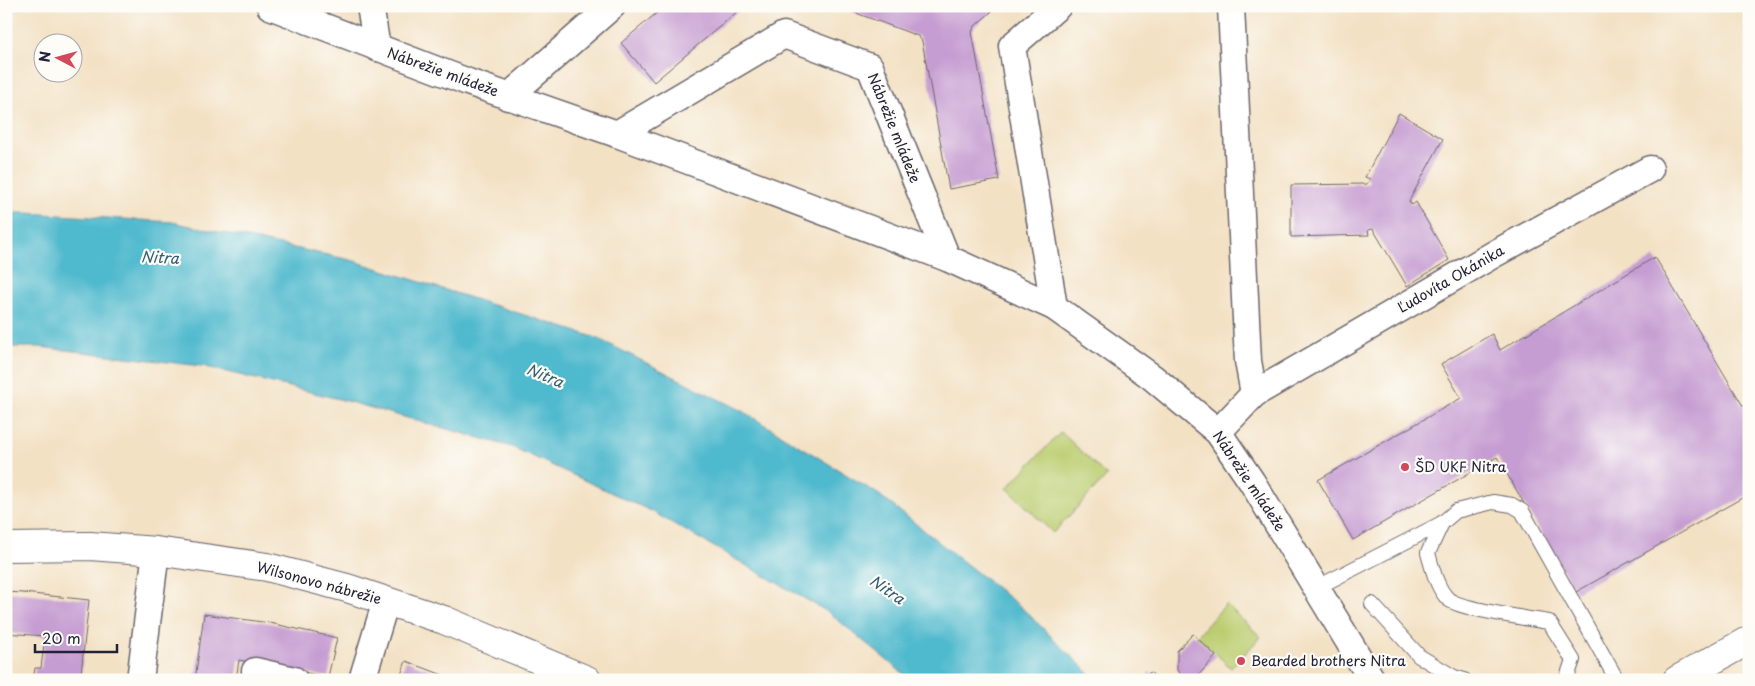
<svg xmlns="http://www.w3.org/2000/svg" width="1755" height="686" font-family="'Playpen Sans',sans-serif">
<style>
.green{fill:#bbcd70;stroke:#6e7856}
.water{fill:#50b9cd;stroke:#396e84}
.building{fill:#c69dd2}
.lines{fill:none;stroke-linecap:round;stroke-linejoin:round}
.lane-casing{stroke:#6b656b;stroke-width:16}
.street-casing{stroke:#6b656b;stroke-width:29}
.secondary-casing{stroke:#6b656b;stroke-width:30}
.lane{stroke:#fff;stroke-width:14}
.street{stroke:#fff;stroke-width:26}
.secondary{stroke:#fff;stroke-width:28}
.poi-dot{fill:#d1495b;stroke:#fdfcf7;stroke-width:2}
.labels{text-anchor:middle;stroke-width:4.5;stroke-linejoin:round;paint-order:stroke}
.street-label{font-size:14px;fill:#22223b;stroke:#fdfcf7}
.poi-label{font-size:14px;fill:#22223b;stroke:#fdfcf7;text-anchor:start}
.water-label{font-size:15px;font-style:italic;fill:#345e75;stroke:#fdfcf7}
</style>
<rect width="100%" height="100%" fill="#fdfcf7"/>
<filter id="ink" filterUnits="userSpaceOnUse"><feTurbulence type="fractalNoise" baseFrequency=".02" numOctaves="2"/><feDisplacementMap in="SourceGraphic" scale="10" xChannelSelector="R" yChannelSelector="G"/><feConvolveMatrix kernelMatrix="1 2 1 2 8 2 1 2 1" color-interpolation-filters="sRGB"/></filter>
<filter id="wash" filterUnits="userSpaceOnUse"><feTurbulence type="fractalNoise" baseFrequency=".0096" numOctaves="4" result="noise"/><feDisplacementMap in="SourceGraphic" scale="20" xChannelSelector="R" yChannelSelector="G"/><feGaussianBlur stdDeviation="1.12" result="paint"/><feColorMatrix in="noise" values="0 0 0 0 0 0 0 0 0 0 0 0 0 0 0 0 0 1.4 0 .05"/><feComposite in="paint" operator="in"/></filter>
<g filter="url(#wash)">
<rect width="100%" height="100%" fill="#f3e1c4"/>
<!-- green -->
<g class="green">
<polygon points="1061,432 1107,476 1053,533 1007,488"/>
<polygon points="1226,604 1261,637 1231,668 1197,636"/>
</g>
<!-- water -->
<polygon class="water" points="6,213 26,213 172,222 351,260 597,338 744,412 878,494 1022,608 1096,680 911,680 828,612 651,511 512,447 339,399 202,366 39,347 6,347"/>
<g id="blocks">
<!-- building -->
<g class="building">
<polygon points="665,6 744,6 654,82 621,43"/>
<polygon points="837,6 998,6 975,26 972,32 999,180 949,189 922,41 918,36"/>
<polygon points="1399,113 1443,139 1409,201 1412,205 1416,202 1449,260 1407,286 1373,229 1368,230 1369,235 1291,237 1291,185 1367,184 1370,179 1365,177"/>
<polygon points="1655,257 1743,406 1749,402 1749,494 1576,592 1497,457 1353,540 1318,480 1461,398 1441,364 1492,334 1500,350"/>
<polygon points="6,592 23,593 89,600 81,674 75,674 74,680 33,680 35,668 41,668 45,636 6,633"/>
<polygon points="204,614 270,623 337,638 328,677 239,660 236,680 195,680"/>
<polygon points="1193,634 1216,656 1194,680 1186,680 1177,670 1177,651"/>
<polygon points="406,661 456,680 399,680"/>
<polygon points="1150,672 1159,680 1143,680"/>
</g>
</g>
</g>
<g filter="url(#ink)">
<use href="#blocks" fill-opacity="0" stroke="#6b656b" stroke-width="1"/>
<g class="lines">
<!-- lane casing -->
<g class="lane-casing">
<g id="lane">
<path d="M1442,523L1428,553C1432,567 1437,589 1448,599C1459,609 1531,619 1549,622L1573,660L1566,680"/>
<polyline points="1316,588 1442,523 1456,511 1493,502 1512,505 1522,511 1617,680"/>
<polyline points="1372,604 1419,656 1454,677 1464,680"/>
</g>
</g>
<!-- street casing -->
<g class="street-casing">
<g id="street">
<polyline points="270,6 468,82 617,134 947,258 1054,307 1152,377 1218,432 1252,482 1372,680"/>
<polyline points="370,6 377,48"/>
<polyline points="1231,6 1248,361 1254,394"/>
<polyline points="508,97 612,6"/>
<polyline points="617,134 784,35 870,67 947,258"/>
<polyline points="1054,307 1012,46 1058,6"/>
<polyline points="1218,432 1254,394 1496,253 1650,169"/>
<polyline points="255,671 294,680"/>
<polyline points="140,680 156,551"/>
<polyline points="362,680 386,601"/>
</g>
</g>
<!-- secondary casing -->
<g class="secondary-casing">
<g id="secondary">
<polyline points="6,547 90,546 156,551 267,567 347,588 444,620 587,680"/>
<polyline points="1677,680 1749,640"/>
</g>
</g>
<!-- lane -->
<use href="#lane" class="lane"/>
<!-- street -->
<use href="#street" class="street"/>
<!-- secondary -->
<use href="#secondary" class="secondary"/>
</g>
</g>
<!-- markers -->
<g class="poi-dot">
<circle cx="1405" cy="467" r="5"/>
<circle cx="1241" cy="661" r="5"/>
</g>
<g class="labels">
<!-- street labels -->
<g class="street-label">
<text transform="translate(443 72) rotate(20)" y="5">Nábrežie mládeže</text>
<text transform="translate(894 128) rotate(68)" y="5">Nábrežie mládeže</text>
<text transform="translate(1451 279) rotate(-30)" y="5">Ľudovíta Okánika</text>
<text transform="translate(1249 481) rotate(56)" y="5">Nábrežie mládeže</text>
<text transform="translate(319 583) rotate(15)" y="5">Wilsonovo nábrežie</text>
</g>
<!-- poi labels -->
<g class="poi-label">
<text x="1415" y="472">ŠD UKF Nitra</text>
<text x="1251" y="666">Bearded brothers Nitra</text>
</g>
<!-- water labels -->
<g class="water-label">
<text transform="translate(160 258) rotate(3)" y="5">Nitra</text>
<text transform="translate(545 376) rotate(23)" y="5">Nitra</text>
<text transform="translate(887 590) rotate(35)" y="5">Nitra</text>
</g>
</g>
<!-- margin -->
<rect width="1755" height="686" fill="none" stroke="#fdfcf7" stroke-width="25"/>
<!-- north arrow -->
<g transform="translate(58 58) rotate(276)"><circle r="24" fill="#fdfcf7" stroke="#a5a5ac"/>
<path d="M0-4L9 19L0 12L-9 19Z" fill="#d1495b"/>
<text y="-8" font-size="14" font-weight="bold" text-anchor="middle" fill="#22223b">N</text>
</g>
<!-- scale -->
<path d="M35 644v8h82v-8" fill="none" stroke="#22223b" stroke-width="2.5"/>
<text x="42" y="644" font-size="15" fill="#22223b" stroke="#fdfcf7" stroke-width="4" paint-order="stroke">20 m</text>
</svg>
